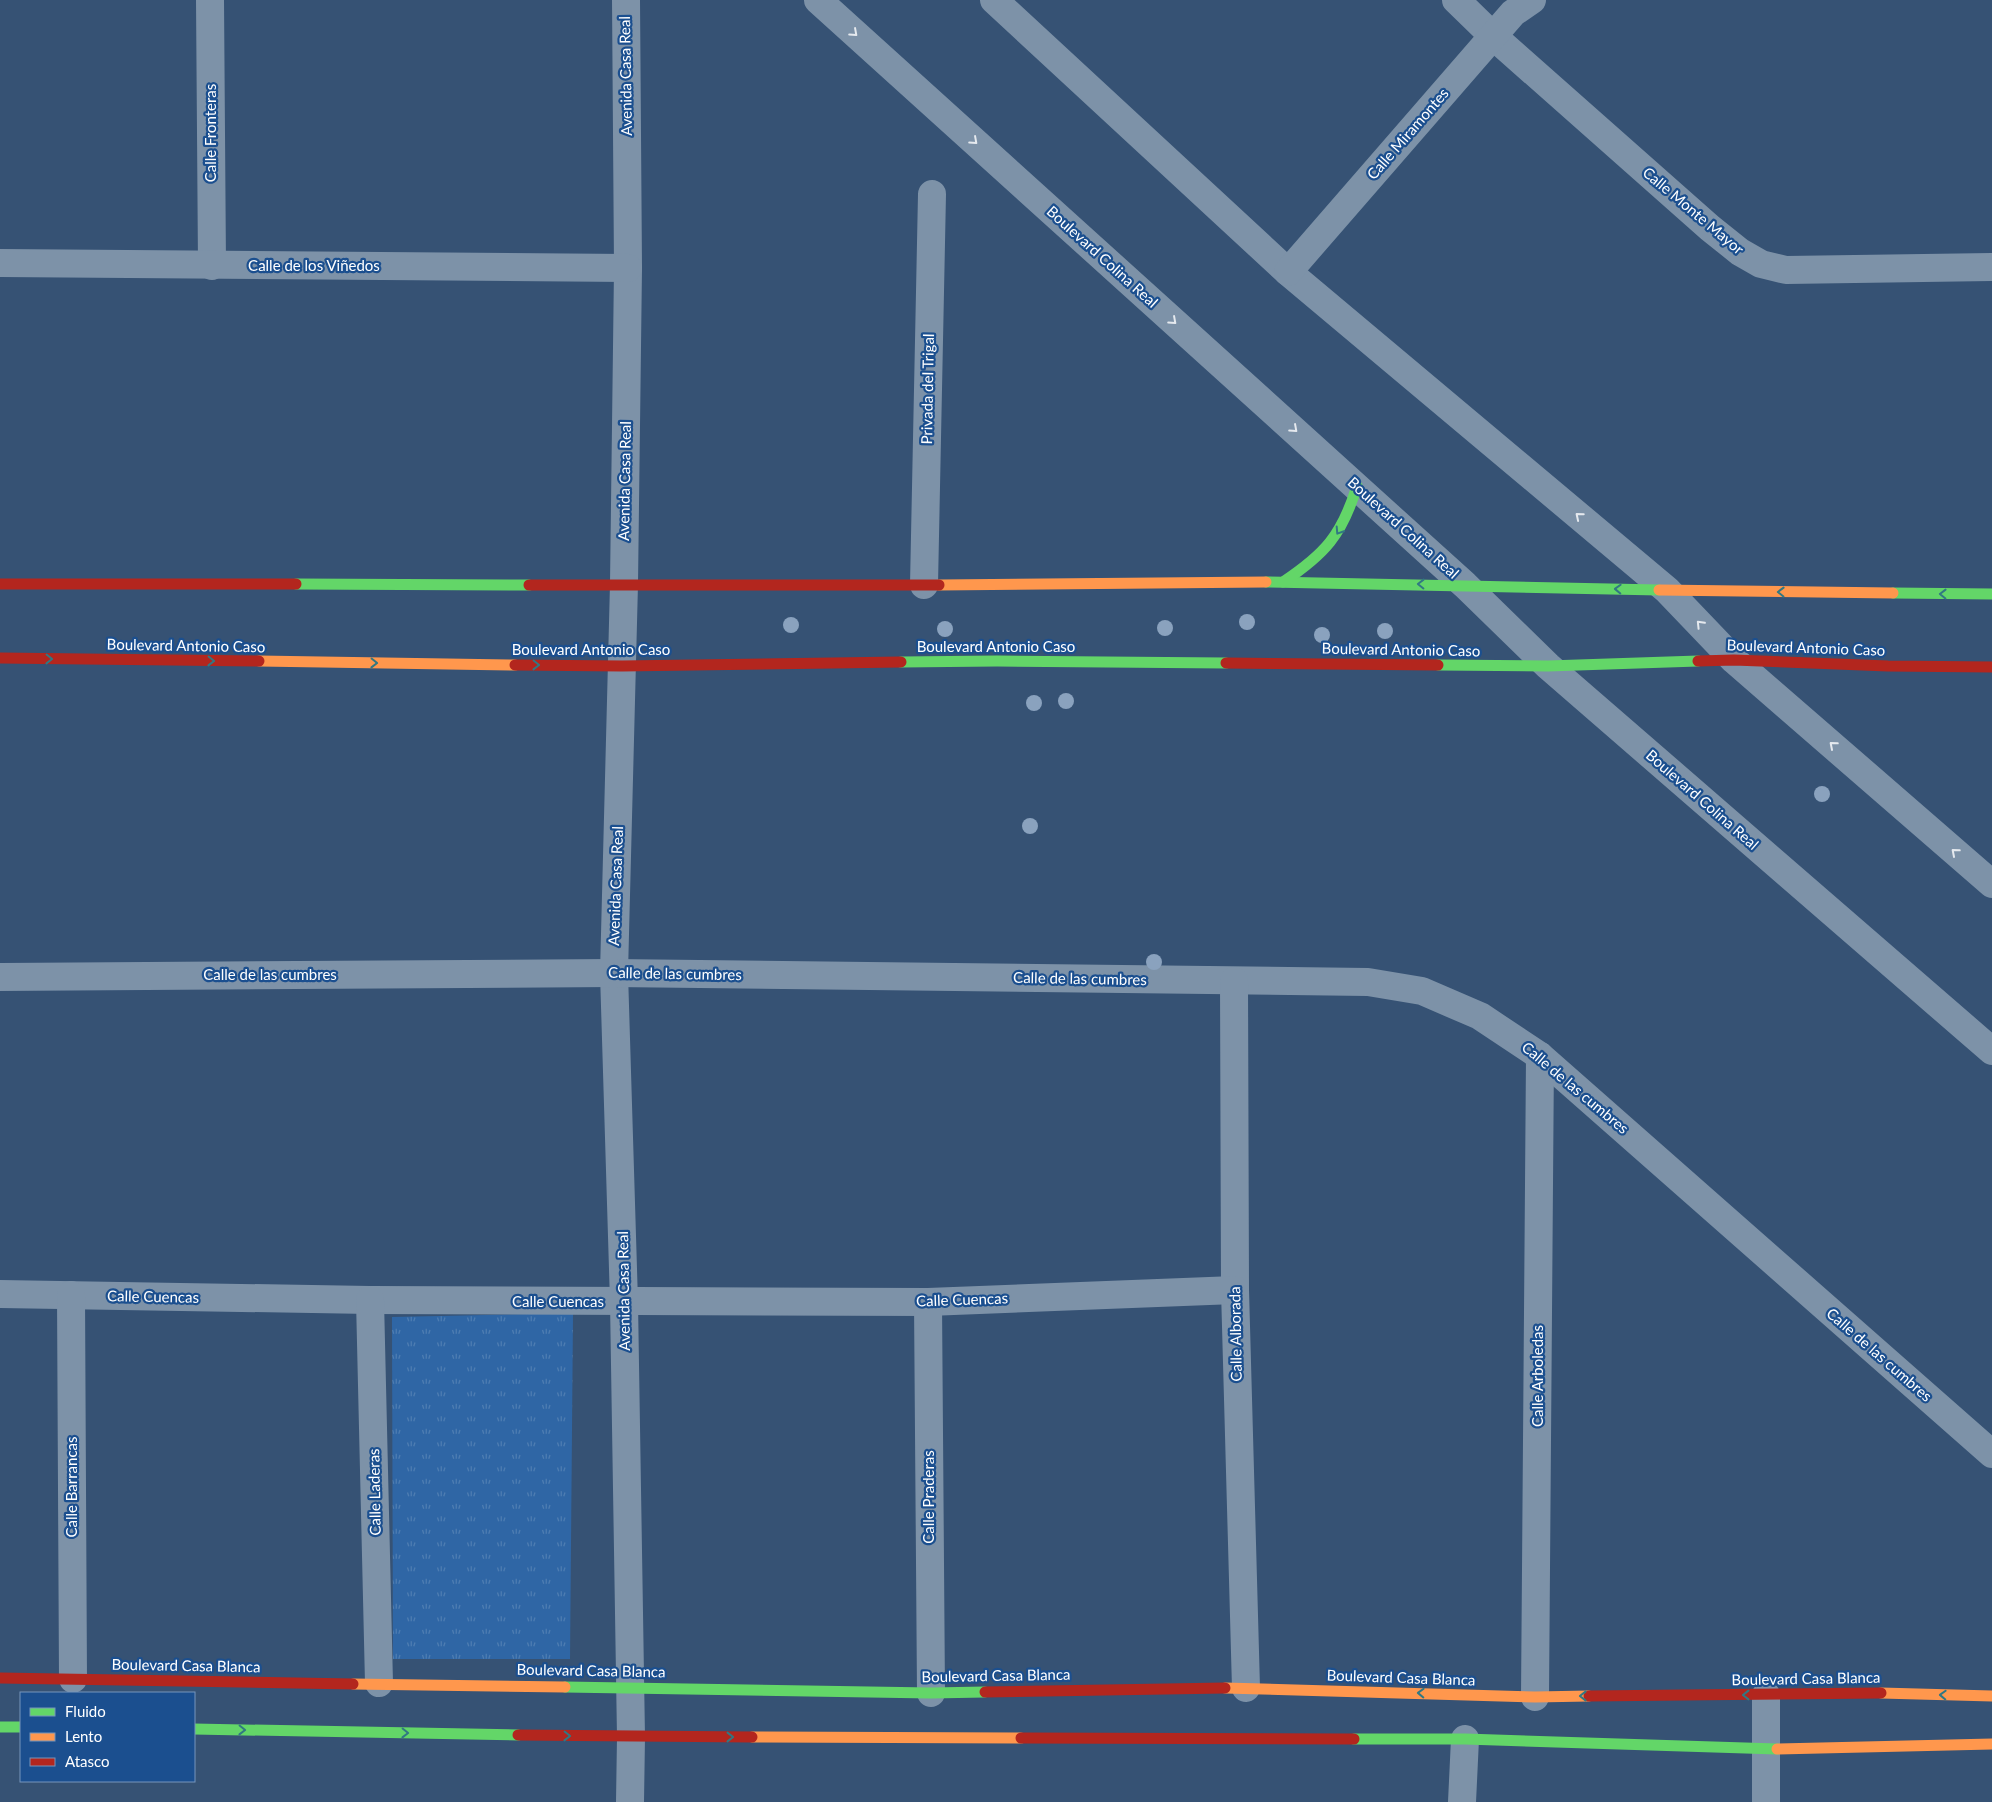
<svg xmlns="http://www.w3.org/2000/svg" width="1992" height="1802" font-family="Lato,sans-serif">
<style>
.park{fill:url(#park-tufts)}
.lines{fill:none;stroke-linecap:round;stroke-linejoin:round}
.street{stroke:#7d92a8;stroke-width:28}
.fast{stroke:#63d668;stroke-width:11}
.slow{stroke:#ff974d;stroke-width:11}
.jam{stroke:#b3261e;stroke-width:11}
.tree{fill:#8aa2be}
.oneway{stroke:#e5e9ee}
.oneway2{stroke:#317883}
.labels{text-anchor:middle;stroke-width:4.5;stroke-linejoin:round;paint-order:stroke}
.street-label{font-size:15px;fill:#fff;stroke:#1b4f8f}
</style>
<defs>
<pattern id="park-tufts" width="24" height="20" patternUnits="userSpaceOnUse" patternTransform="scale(1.25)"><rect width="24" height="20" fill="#2f66a5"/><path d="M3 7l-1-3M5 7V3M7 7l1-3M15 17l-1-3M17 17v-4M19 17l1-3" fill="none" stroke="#4e7db2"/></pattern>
</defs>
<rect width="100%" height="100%" fill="#365274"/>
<!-- park -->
<polygon class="park" points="573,1313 570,1659 393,1659 392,1317"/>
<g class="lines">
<!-- street -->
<g class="street">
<polyline points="210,0 212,266"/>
<polyline points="626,0 628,268 624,584 614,973 624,1302 631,1737 630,1802"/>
<polyline points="818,0 1465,585 1548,666 1992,1051"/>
<polyline points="994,0 1288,272 1667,590 1734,660 1992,884"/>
<polyline points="1456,0 1493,36 1710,228 1740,252 1761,264 1786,270 1992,267"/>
<polyline points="0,263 628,268"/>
<polyline points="1288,272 1513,13 1532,0"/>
<polyline points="924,585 932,194"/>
<polyline points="0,977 614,973 1368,982 1422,991 1480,1016 1540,1056 1992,1454"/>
<polyline points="1234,981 1235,1290 1246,1688"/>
<polyline points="0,1294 370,1300 928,1302 1235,1290"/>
<polyline points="71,1295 73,1679"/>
<polyline points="370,1300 379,1683"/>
<polyline points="928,1302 931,1693"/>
<polyline points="1535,1697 1540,1056"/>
<polyline points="1462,1802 1465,1739"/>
<polyline points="1766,1802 1766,1695"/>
</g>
<!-- fast -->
<g class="fast">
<polyline points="1266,582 1659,590"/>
<path d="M1283,582C1325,554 1342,535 1357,486"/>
<polyline points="296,584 529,585"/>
<polyline points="1893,593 1992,594"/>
<polyline points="901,662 997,661 1226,663"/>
<polyline points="1438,665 1548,666 1698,661"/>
<polyline points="565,1687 931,1693 985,1692"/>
<polyline points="0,1727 21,1727"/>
<polyline points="194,1729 518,1735"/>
<polyline points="1354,1739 1465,1739 1777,1749"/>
</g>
<!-- slow -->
<g class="slow">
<polyline points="939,585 1266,582"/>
<polyline points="1659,590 1893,593"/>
<polyline points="259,661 515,665"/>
<polyline points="353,1684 565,1687"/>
<polyline points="1225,1688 1535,1697 1589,1696"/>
<polyline points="1881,1693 1992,1696"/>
<polyline points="752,1737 1021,1738"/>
<polyline points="1777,1749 1992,1744"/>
</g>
<!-- jam -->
<g class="jam">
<polyline points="0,584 296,584"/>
<polyline points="529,585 939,585"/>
<polyline points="0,658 259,661"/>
<polyline points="1698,661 1734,660 1888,666 1992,667"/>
<polyline points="1226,663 1438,665"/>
<polyline points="515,665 622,666 901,662"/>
<polyline points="0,1678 353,1684"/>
<polyline points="985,1692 1225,1688"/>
<polyline points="1589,1696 1881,1693"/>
<polyline points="518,1735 752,1737"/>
<polyline points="1021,1738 1354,1739"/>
</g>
</g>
<!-- trees -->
<g class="tree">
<circle cx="1247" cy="622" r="8"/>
<circle cx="791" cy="625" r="8"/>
<circle cx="1165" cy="628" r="8"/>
<circle cx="945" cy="629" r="8"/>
<circle cx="1385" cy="631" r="8"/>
<circle cx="1322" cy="635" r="8"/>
<circle cx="1066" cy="701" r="8"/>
<circle cx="1034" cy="703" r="8"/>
<circle cx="1822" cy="794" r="8"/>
<circle cx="1030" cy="826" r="8"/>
<circle cx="1154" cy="962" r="8"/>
</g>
<!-- one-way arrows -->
<defs><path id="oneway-chevron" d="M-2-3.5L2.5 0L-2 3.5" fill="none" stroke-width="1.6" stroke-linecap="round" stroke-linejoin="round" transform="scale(1.25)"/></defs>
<g class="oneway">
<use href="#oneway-chevron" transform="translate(854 33) rotate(42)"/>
<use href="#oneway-chevron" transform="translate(974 141) rotate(42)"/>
<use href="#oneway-chevron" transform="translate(1173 321) rotate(42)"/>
<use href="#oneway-chevron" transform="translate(1294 429) rotate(42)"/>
<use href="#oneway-chevron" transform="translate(1579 516) rotate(-140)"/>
<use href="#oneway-chevron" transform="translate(1700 624) rotate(-134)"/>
<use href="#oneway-chevron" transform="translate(1833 745) rotate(-139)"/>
<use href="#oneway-chevron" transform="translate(1955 852) rotate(-139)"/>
</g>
<g class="oneway2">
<use href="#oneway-chevron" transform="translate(1339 531) rotate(123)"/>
<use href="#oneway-chevron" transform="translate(1421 584) rotate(-179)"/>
<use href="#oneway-chevron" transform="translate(1618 589) rotate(-178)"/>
<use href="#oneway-chevron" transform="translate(1781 592) rotate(-179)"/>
<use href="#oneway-chevron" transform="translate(1943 594) rotate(-179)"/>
<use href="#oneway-chevron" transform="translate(49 659) rotate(1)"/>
<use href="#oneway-chevron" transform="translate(211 661) rotate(1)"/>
<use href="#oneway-chevron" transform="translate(374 663) rotate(1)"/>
<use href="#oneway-chevron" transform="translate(536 665) rotate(1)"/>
<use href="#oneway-chevron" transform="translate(1421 1693) rotate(-178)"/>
<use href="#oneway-chevron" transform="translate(1746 1695) rotate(180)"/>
<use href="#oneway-chevron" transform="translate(1943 1695) rotate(-178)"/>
<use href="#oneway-chevron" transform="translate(1583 1696) rotate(180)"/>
<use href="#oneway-chevron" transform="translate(242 1730) rotate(1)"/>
<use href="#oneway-chevron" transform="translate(405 1733) rotate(1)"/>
<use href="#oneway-chevron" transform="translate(567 1736) rotate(1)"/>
<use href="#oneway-chevron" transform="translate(730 1737)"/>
</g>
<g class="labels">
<!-- street labels -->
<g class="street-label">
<text transform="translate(626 76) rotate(-91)" y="5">Avenida Casa Real</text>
<text transform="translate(211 133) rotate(-90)" y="5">Calle Fronteras</text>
<text transform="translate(1408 134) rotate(-49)" y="5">Calle Miramontes</text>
<text transform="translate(1693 211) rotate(40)" y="5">Calle Monte Mayor</text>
<text transform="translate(1102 257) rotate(42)" y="5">Boulevard Colina Real</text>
<text x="314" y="271">Calle de los Viñedos</text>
<text transform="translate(928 389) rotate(-89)" y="5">Privada del Trigal</text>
<text transform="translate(625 481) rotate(-89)" y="5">Avenida Casa Real</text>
<text transform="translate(1403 528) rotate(42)" y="5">Boulevard Colina Real</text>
<text transform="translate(186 646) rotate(1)" y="5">Boulevard Antonio Caso</text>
<text x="996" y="652">Boulevard Antonio Caso</text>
<text transform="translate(1806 648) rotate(2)" y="5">Boulevard Antonio Caso</text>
<text x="591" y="655">Boulevard Antonio Caso</text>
<text transform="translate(1401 650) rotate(1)" y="5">Boulevard Antonio Caso</text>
<text transform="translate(1702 800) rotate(41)" y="5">Boulevard Colina Real</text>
<text transform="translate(616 886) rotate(-88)" y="5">Avenida Casa Real</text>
<text transform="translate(675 974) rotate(1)" y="5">Calle de las cumbres</text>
<text x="270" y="980">Calle de las cumbres</text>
<text transform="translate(1080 979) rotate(1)" y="5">Calle de las cumbres</text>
<text transform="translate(1575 1088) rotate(40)" y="5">Calle de las cumbres</text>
<text transform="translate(624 1291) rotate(-91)" y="5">Avenida Casa Real</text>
<text transform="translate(153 1297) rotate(1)" y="5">Calle Cuencas</text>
<text transform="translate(962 1300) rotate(-2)" y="5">Calle Cuencas</text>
<text x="558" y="1307">Calle Cuencas</text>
<text transform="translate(1236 1334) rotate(-91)" y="5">Calle Alborada</text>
<text transform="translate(1879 1355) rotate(41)" y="5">Calle de las cumbres</text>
<text transform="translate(1538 1376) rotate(-90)" y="5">Calle Arboledas</text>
<text transform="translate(72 1487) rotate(-90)" y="5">Calle Barrancas</text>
<text transform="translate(375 1492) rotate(-91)" y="5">Calle Laderas</text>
<text transform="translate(929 1497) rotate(-90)" y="5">Calle Praderas</text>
<text transform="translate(186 1666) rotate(1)" y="5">Boulevard Casa Blanca</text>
<text transform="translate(591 1671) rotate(1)" y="5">Boulevard Casa Blanca</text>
<text transform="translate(996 1676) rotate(-1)" y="5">Boulevard Casa Blanca</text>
<text transform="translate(1401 1678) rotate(2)" y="5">Boulevard Casa Blanca</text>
<text transform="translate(1806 1679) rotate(-1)" y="5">Boulevard Casa Blanca</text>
</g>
</g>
<!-- legend -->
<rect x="20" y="1692" width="175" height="90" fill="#1b4f8f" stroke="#7695bc"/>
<rect x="30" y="1708" width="25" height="8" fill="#63d668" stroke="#7695bc"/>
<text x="65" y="1717" font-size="15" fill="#ffffff">Fluido</text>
<rect x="30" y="1733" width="25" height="8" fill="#ff974d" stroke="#7695bc"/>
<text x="65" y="1742" font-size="15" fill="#ffffff">Lento</text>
<rect x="30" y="1758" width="25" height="8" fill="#b3261e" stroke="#7695bc"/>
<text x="65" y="1767" font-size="15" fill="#ffffff">Atasco</text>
</svg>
